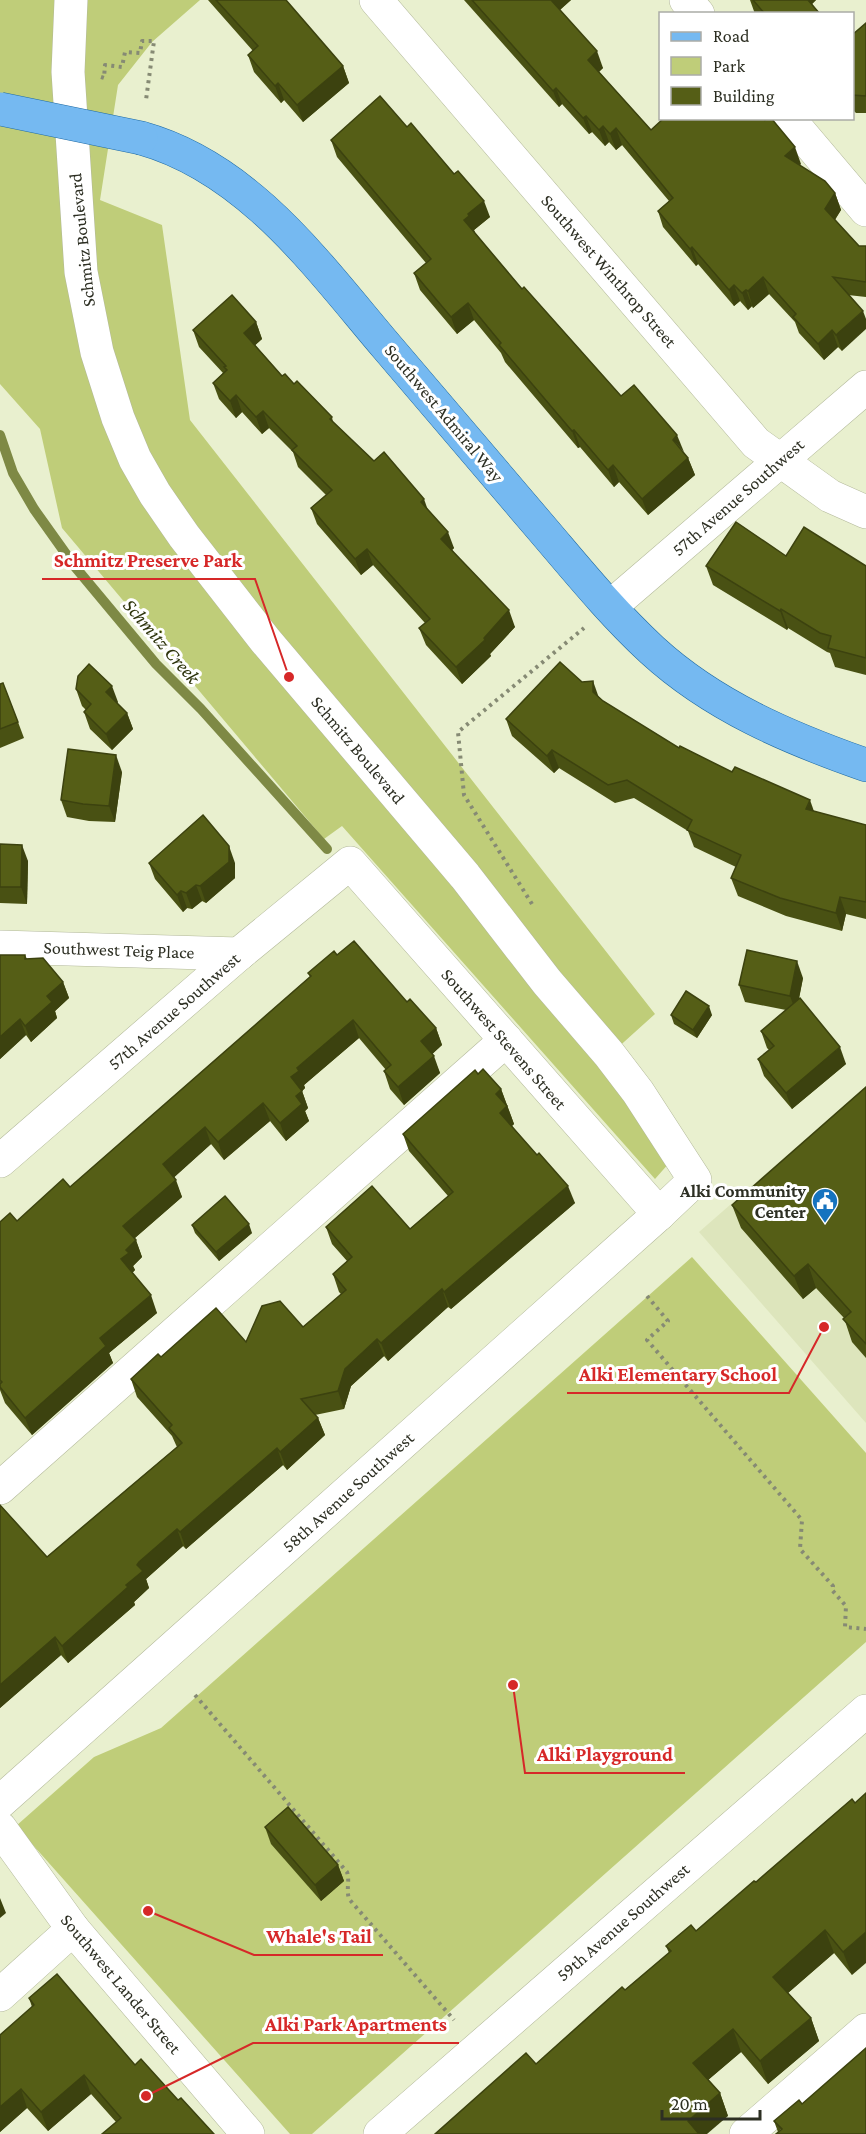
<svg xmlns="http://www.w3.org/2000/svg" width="866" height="2134" font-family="'Crimson Pro',serif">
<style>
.built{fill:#dde5bc}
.green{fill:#bfcd79}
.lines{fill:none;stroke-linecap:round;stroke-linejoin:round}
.stream{stroke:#7e8945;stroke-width:10}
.minor-casing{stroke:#b2b899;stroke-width:34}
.major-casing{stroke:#206ba3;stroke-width:34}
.path{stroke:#868a74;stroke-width:4;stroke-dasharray:3 4.5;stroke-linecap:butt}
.minor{stroke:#fff;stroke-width:33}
.major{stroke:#75b9f1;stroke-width:33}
.major-bridge-casing{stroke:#206ba3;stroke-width:34;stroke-linecap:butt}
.major-bridge{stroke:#75b9f1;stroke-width:33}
.wall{fill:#495113}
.shaded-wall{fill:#3c420f}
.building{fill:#555e16;stroke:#3c420f;stroke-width:1.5}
.labels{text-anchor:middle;stroke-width:6;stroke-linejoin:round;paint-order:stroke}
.street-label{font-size:18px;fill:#2d2f23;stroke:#fff}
.poi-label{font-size:18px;font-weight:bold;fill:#2d2f23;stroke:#fff;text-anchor:end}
.water-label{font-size:20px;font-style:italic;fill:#2e340c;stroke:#fff}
.leader{fill:none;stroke:#d62828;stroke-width:2}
.callout-dot{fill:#d62828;stroke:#fff;stroke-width:2}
.callout-label{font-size:20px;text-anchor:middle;font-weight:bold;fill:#d62828;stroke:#fff;stroke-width:6;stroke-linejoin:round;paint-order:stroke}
</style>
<rect width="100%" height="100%" fill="#e9f0cf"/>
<!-- built -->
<polygon class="built" points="866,1086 866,1423 699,1232"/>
<!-- green -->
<g class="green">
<polygon points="0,0 200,0 152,42 118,85 100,200 162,225 190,420 655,1014 604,1060 670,1162 655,1179 342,826 324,839 62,528 40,429 0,384"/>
<polygon points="692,1257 866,1453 866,1642 312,2134 290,2134 16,1826 94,1757 161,1728"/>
</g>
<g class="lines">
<!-- stream -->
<polyline class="stream" points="0,435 13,473 34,509 76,568 156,664 201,709 327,849"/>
<!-- minor casing -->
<g class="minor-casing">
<g id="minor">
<polyline points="376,0 756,443 830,496 866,512"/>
<polyline points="686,0 698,14"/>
<polyline points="788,118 866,210"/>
<polyline points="610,607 866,387"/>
<polyline points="0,947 239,954"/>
<polyline points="0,1161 239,954 350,863 659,1214"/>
<polyline points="0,1488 506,1040"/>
<polyline points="0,1802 659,1214 695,1180 638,1092 609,1054 547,982 465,876 265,640 184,536 155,494 135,459 118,418 97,352 81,272 68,72 71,0"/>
<polyline points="0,1828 73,1929 248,2134"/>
<polyline points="0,1995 73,1929"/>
<polyline points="380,2134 866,1711"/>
<polyline points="746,2134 866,2030"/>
</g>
</g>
<!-- major casing -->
<g class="major-casing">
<path id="major" d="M141,138C249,168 318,266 387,347C439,408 491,469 543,530C578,571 612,613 652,650C713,706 789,738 866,765"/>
</g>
<!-- path -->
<g class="path">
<polyline points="101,77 104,78 105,65 122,67 125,52 140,53 142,41 154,41 146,100"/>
<polyline points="532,904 464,795 458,732 584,628"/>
<polyline points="647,1296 668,1321 647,1340 802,1520 800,1549 833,1586 832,1590 846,1606 845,1627 866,1629"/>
<path d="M195,1695L347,1872C350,1881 346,1889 349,1899L454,2020"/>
</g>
<!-- minor -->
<use href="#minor" class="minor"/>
<!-- major -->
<use href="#major" class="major"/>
<!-- major-bridge casing -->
<g class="major-bridge-casing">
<polyline id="major-bridge" points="0,109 141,138"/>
</g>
<!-- major-bridge -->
<use href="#major-bridge" class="major-bridge"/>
</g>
<!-- wall -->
<g class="wall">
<polygon points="208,0 286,0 343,66 349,83 303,122 284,100 281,103 254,72 248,55 253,51"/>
<polygon points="464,0 571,0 560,10 603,68 599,72 651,130 801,164 799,165 835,193 841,210 835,220 859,246 866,246 866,297 848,295 842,351 838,347 824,360 799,333 795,322 769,294 753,308 752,306 748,310 740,301 734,306 698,264 696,266 663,227 658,211 669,201 622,145 616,150 609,142 605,146 592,132 589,134 562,104 559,107"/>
<polygon points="750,0 816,0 812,4 820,14 755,14"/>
<polygon points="866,23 866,113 856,113 852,109 852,35"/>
<polygon points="407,127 490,217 474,230 475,233 522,289 621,396 683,452 688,458 695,475 648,515 619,482 614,487 580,447 578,448 505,362 501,353 474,320 457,334 420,290 414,273 426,263 337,157 331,140"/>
<polygon points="256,322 262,339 255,345 282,376 294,384 332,417 333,422 374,461 427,509 454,548 452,550 515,627 490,654 491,656 462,684 426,645 419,628 425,623 373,565 361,575 317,524 311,508 326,495 298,467 293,452 269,428 262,434 242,412 236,418 219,399 213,383 223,373 199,347 193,330"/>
<polygon points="786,556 866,566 866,675 835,667 830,653 827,652 788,628 787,630 713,585 706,566"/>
<polygon points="0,684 18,722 24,738 0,748"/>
<polygon points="76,689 118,702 117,703 127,713 133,729 112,750 90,729 84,712 86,710 82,706"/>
<polygon points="599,697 603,701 679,748 814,812 866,825 866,919 846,914 842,931 786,916 738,896 731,878 736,867 694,847 688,831 634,798 615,803 559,768 554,773 512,736 506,719"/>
<polygon points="122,772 115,822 89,821 67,817 61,800"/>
<polygon points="0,844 28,861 27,904 0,903"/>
<polygon points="149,863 235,863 235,878 206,903 202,901 192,909 187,908 183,912 155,879"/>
<polygon points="0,955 25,955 27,959 63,982 69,998 55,1011 57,1018 31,1042 26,1035 0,1059"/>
<polygon points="337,955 407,1002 436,1028 442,1045 432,1054 440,1073 404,1105 390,1089 384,1071 386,1070 359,1038 304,1085 305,1088 302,1091 308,1108 305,1111 309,1121 286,1141 270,1121 224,1160 211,1144 174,1177 182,1197 135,1238 142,1257 133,1266 135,1270 132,1273 157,1313 109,1353 113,1363 32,1435 5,1403 0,1390 0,1222 17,1221 70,1187 310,977 308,973"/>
<polygon points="803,978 799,999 846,1064 792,1109 764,1076 758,1059 769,1050 767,1048 761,1031 786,1010 745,1002 739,985"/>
<polygon points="671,1015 712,1015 697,1038 674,1024"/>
<polygon points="478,1074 501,1089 514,1124 512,1126 575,1203 451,1309 448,1307 388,1361 384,1356 351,1386 344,1409 315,1415 318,1418 325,1435 287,1470 283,1465 186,1549 183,1546 146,1579 149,1588 134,1602 135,1605 68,1663 61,1655 0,1708 0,1505 47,1557 177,1447 176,1445 172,1436 137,1397 131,1379 161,1357 246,1342 303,1327 341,1294 339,1292 333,1274 347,1261 332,1244 326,1227 410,1229 448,1196 409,1151 403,1134"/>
<polygon points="866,1087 866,1358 852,1342 844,1318 816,1288 803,1299 741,1228 732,1205"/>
<polygon points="192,1225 252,1233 219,1261 195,1233"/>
<polygon points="852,1799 852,1975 834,1953 788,1993 811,2018 819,2041 768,2084 741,2052 708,2080 720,2093 728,2116 536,2064 669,1953 666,1946 696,1931 756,1882"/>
<polygon points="265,1827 338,1865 344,1881 321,1901 271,1844"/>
<polygon points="29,1998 135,2065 178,2100 116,2122 91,2094 48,2131 27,2108 0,2132 0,2035 32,2007"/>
<polygon points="866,2048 778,2132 774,2121 802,2104"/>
</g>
<!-- shaded-wall -->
<g class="shaded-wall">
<polygon points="550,0 571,0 555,14"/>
<polygon points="804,0 816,0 807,9"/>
<polygon points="597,51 603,68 594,76 588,60"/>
<polygon points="343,66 349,83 303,122 297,105"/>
<polygon points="278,83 284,100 281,103 275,86"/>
<polygon points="556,88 562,104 559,107 553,91"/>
<polygon points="586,116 592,132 589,134 583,118"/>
<polygon points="603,126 609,142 605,146 599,130"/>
<polygon points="616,128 622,145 616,150 610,134"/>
<polygon points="795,147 801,164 791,172 785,156"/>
<polygon points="835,193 841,210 831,225 825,209"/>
<polygon points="484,201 490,217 474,230 475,233 464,220 468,214"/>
<polygon points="692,247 698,264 696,266 690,249"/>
<polygon points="763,277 769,294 753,308 748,291"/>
<polygon points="734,285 740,301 734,306 729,290"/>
<polygon points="746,290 752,306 748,310 742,293"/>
<polygon points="468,303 474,320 457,334 451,317"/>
<polygon points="863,311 866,319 866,329 842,351 836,335"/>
<polygon points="256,322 262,339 250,350 244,333"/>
<polygon points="832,330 838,347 824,360 818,344"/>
<polygon points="236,395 242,412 236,418 230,401"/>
<polygon points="263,411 269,428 262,434 256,417"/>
<polygon points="574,430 580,447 578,448 572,431"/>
<polygon points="677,435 684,452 673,440"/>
<polygon points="688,458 695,475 648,515 642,499"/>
<polygon points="613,465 619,482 614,487 608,470"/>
<polygon points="424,499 430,516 421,502"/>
<polygon points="448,532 454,548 447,555 441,539"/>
<polygon points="367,549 373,565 361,575 355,559"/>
<polygon points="781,609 788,628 787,630 780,611"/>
<polygon points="509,610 515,627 490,654 491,656 462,684 456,667"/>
<polygon points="593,681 599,698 593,692"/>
<polygon points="112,686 118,702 112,709 106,692"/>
<polygon points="127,713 133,729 112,750 106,734"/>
<polygon points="552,750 559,768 554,773 547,756"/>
<polygon points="116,755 122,772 115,822 109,806"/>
<polygon points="810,800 816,817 806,809"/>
<polygon points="22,845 28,861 27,904 21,887"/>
<polygon points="229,846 235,863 235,878 206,903 200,886"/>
<polygon points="196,885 202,901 192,909 186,893"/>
<polygon points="181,891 187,908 183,912 177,895"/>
<polygon points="840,897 846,914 842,931 836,913"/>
<polygon points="797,961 803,978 796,1012 790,996"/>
<polygon points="63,982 69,998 55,1011 57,1018 31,1042 25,1026 47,996"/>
<polygon points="709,1006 712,1015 697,1038 693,1030"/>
<polygon points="20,1019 26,1035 0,1059 0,1037"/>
<polygon points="353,1020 359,1038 304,1085 305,1088 298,1095 291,1077 297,1068"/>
<polygon points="436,1028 442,1045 427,1059 421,1041"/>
<polygon points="840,1047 846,1064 792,1109 786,1093"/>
<polygon points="434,1056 440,1073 404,1105 398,1087"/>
<polygon points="501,1089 514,1124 507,1130 500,1113 496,1094"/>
<polygon points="302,1091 308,1108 305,1111 309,1121 286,1141 280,1123 296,1096"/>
<polygon points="263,1103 270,1121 224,1160 218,1142"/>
<polygon points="205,1127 211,1144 169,1182 163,1164"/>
<polygon points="176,1180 182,1197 129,1243 123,1226"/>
<polygon points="568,1186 575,1203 451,1309 444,1292"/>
<polygon points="249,1224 252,1233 219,1261 216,1252"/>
<polygon points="136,1240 142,1257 133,1266 135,1270 128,1277 121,1259 126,1250"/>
<polygon points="808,1264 816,1288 803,1299 794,1276"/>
<polygon points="442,1289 448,1307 388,1361 381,1343"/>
<polygon points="151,1295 157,1313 109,1353 113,1363 32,1435 25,1418 100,1338"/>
<polygon points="377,1339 384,1356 351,1386 344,1409 338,1391 345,1369"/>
<polygon points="318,1418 325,1435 287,1470 280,1452"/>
<polygon points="277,1448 283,1465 186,1549 180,1532"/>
<polygon points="177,1529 183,1546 146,1579 149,1588 134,1602 135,1605 68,1663 62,1646 137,1565 139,1562"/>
<polygon points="55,1637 61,1655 0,1708 0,1685"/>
<polygon points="338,1865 344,1881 321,1901 315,1885"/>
<polygon points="0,1898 6,1913 0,1918"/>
<polygon points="825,1930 834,1953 781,1999 773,1977"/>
<polygon points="866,1932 866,1963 852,1975 843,1952"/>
<polygon points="811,2018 819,2041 768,2084 760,2061"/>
<polygon points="733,2029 741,2052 701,2086 693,2063"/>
<polygon points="84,2075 91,2094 48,2131 41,2112"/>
<polygon points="21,2089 27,2108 0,2132 0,2107"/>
<polygon points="720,2093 728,2116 707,2134 693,2134 688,2121"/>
</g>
<!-- building -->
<g class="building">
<polygon points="216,0 286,0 343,66 297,105 278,83 275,86 248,55 258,46"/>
<polygon points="472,0 551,0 597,51 588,60 651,130 664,118 764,118 765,120 767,118 771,118 795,147 785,156 825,181 835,193 825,209 859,246 866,246 866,282 833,277 863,311 836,335 832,330 818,344 793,317 796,314 763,277 748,291 746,290 742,293 734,285 729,290 692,247 690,249 658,211 673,198 616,128 610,134 603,126 599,130 586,116 583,118 556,88 553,91"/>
<polygon points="753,0 808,0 820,14 765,14"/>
<polygon points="866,23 866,96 852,95 852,35"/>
<polygon points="380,96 407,127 411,123 454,174 458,171 484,201 468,214 469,216 464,220 522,289 524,287 621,396 634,385 677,435 673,440 688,458 642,499 613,465 608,470 574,430 572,431 499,345 501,343 468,303 451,317 414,273 431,259 331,140"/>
<polygon points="232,295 256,322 244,333 282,376 285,374 294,384 297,381 332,417 330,419 374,461 384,452 424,499 421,502 448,532 441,539 509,610 484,638 485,640 456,667 419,628 430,619 367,549 355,559 311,508 332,490 292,450 297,446 263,411 256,417 236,395 230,401 213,383 227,370 224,367 226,366 193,330"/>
<polygon points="736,522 786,556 804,527 866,566 866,658 828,648 831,636 820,633 781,609 780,611 706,566"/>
<polygon points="560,662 582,682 593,681 593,692 603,701 679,748 680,746 732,772 735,767 810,800 806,809 866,825 866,902 840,897 836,913 780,898 731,878 741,855 687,830 692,820 627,780 608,785 552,750 547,756 506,719"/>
<polygon points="89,664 112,686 106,692 127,713 106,734 84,712 91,704 76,689 78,676"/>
<polygon points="3,683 18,722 0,729 0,684"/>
<polygon points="68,749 116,755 109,806 83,804 61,800"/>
<polygon points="203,815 229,846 229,862 200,886 196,885 186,893 181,891 177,895 149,863"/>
<polygon points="0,844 22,845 21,887 0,887"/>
<polygon points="354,941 407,1002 410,999 436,1028 421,1041 434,1056 398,1087 384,1071 391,1065 353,1020 297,1068 299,1071 291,1077 302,1091 296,1096 302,1104 280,1123 263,1103 218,1142 205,1127 163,1164 176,1180 123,1226 136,1240 126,1250 129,1253 121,1259 151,1295 100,1338 106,1346 25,1418 0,1387 0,1384 2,1382 0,1380 0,1222 10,1213 17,1221 63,1179 70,1187 311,976 308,973 334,951 337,955"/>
<polygon points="747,950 797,961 790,996 739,985"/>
<polygon points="0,955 25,955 25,959 43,958 63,982 47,996 52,1002 25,1026 20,1019 0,1037"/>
<polygon points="686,991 709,1006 693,1030 671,1015"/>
<polygon points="800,998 840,1047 786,1093 758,1059 774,1046 761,1031"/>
<polygon points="483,1069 501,1089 496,1094 507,1106 500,1113 537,1155 539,1153 568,1186 444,1292 442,1289 381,1343 377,1339 345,1369 338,1391 301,1399 318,1418 280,1452 277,1448 180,1532 177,1529 139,1562 137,1565 143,1571 126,1585 128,1587 62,1646 55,1637 0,1685 0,1505 47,1557 182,1443 169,1428 172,1425 131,1379 158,1354 161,1357 216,1308 246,1342 262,1306 280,1301 303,1327 346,1290 333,1274 352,1257 326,1227 372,1186 410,1229 453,1192 403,1134 475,1070 478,1074"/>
<polygon points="866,1087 866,1344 843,1319 851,1312 808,1264 794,1276 732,1205"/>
<polygon points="225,1196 249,1224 216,1252 192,1225"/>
<polygon points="866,1793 866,1932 843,1952 825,1930 773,1977 811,2018 760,2061 733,2029 693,2063 720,2093 688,2121 699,2134 435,2134 526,2053 536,2064 622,1987 625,1990 671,1951 666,1946 691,1925 696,1931 754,1881 756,1882 852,1799 855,1803"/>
<polygon points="288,1807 338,1865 315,1885 265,1827"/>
<polygon points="57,1974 135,2065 141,2059 178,2100 181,2098 214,2134 102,2134 121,2118 84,2075 41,2112 21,2089 0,2107 0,2035 34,2005 29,1998"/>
<polygon points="866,2048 866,2134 776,2134 782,2129 774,2121 799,2100 802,2104"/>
</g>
<!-- icons -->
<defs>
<g id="civic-pin" transform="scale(1.35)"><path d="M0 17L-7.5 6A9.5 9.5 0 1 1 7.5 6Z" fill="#1673bf" stroke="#fff"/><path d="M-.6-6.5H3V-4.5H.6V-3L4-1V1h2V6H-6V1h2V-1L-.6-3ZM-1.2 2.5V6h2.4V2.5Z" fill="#fff"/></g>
</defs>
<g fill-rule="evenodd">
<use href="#civic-pin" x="825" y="1201"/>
</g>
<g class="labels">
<!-- street labels -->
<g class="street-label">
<text transform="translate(82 240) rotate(-96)" y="6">Schmitz Boulevard</text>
<text transform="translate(609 271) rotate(49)" y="6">Southwest Winthrop Street</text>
<text transform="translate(444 413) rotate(50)" y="6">Southwest Admiral Way</text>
<text transform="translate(738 497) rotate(-41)" y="6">57th Avenue Southwest</text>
<text transform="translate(358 750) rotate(50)" y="6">Schmitz Boulevard</text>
<text transform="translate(119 950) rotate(2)" y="6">Southwest Teig Place</text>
<text transform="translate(174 1011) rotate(-41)" y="6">57th Avenue Southwest</text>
<text transform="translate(504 1039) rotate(49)" y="6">Southwest Stevens Street</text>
<text transform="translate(348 1492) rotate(-42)" y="6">58th Avenue Southwest</text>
<text transform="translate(623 1922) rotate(-41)" y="6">59th Avenue Southwest</text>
<text transform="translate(121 1984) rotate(50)" y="6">Southwest Lander Street</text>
</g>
<!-- poi labels -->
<g class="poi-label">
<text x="806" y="1197">Alki Community<tspan x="806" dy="21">Center</tspan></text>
</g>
<!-- water labels -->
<g class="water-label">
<text transform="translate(162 641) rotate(49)" y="7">Schmitz Creek</text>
</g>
</g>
<!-- callouts -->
<path class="leader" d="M289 677L255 579H42M824 1327L789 1393H567M513 1685L525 1773H685M148 1911L254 1955H383M146 2096L253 2043H459"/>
<g class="callout-dot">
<circle cx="289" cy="677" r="6"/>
<circle cx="824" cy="1327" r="6"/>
<circle cx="513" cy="1685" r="6"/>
<circle cx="148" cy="1911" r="6"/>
<circle cx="146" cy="2096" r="6"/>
</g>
<g class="callout-label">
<text x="148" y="567">Schmitz Preserve Park</text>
<text x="678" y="1381">Alki Elementary School</text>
<text x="605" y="1761">Alki Playground</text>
<text x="319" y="1943">Whale's Tail</text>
<text x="356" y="2031">Alki Park Apartments</text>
</g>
<!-- legend -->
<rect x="659" y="12" width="195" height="108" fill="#ffffff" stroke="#abaca7" stroke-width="1.5"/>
<rect x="671" y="32" width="30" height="9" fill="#75b9f1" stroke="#abaca7" stroke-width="1.5"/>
<text x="713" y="42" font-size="18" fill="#2d2f23">Road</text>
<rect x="671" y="57" width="30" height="18" fill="#bfcd79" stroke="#abaca7" stroke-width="1.5"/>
<text x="713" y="72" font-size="18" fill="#2d2f23">Park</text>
<rect x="671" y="87" width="30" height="18" fill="#555e16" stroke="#abaca7" stroke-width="1.5"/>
<text x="713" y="102" font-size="18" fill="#2d2f23">Building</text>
<!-- scale -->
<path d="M662 2110v9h98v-9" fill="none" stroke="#2d2f23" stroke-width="3"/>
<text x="671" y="2110" font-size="18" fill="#2d2f23" stroke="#ffffff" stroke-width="4.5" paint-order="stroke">20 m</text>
</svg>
